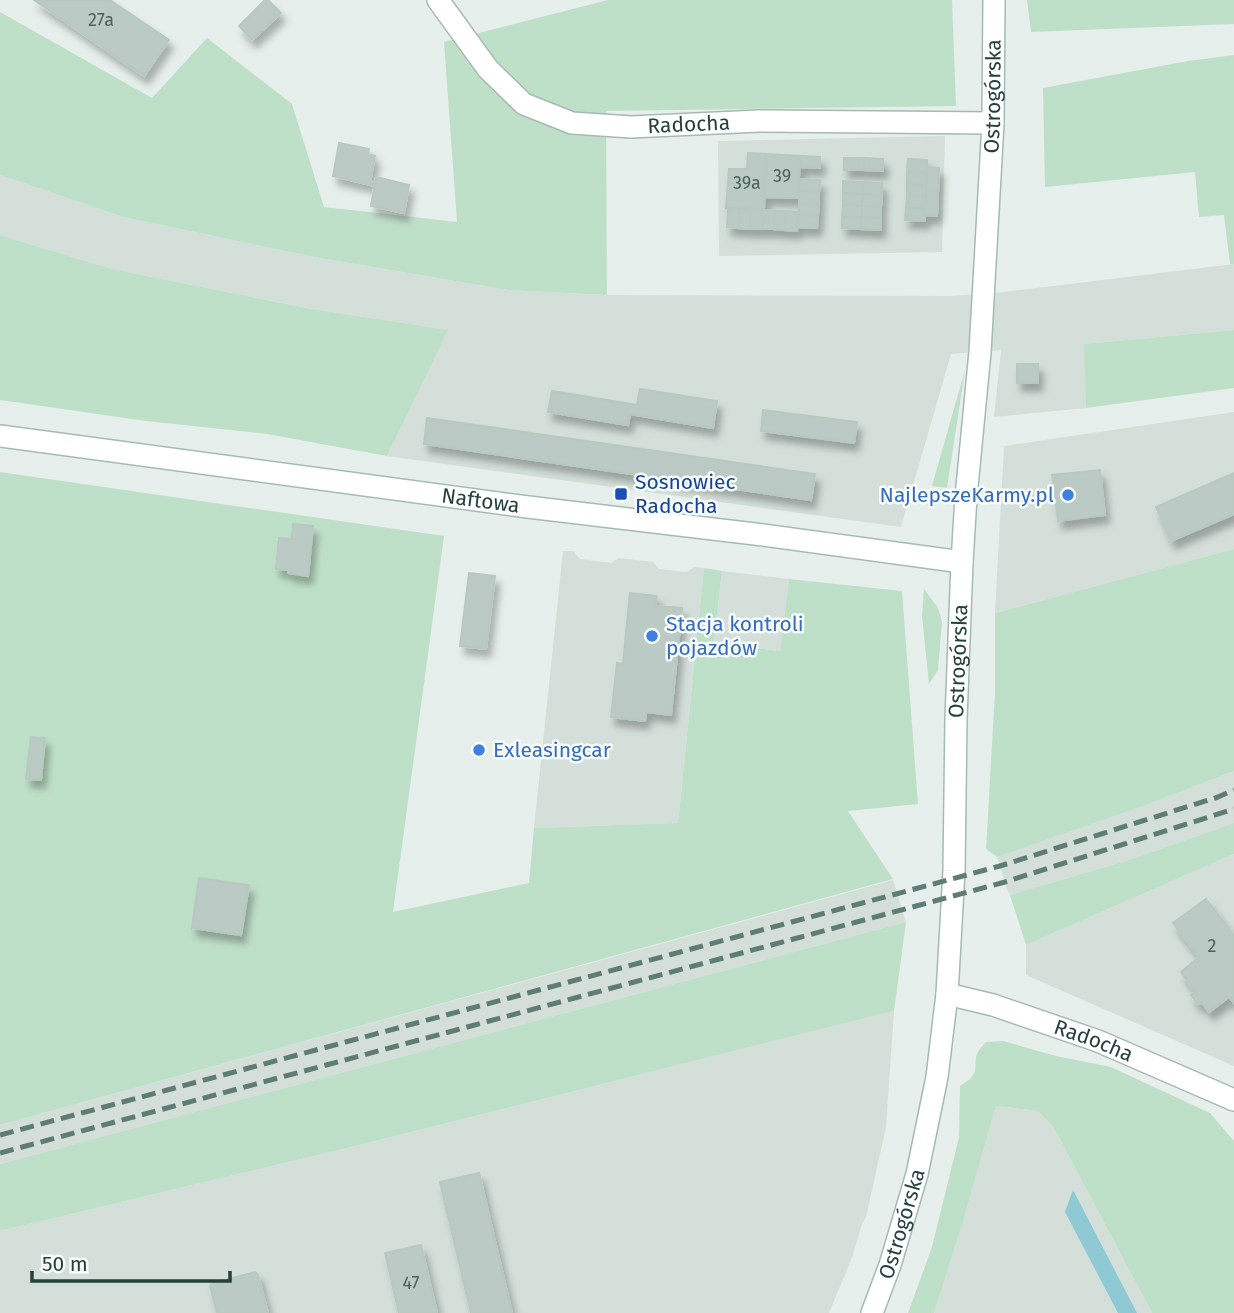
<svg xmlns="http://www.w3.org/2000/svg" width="1234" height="1313" font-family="'Fira Sans',sans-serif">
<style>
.built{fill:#d4dfda}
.green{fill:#bfe0c8}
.water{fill:#8ec9d4}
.building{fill:#bbcac4;stroke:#b8c9c2;stroke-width:2;filter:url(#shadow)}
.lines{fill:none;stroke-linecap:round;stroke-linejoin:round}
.street-casing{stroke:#a8b8b2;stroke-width:24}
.secondary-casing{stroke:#a4bbb3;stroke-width:24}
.street{stroke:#fff;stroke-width:21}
.secondary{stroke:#fff;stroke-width:21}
.rail{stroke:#5f7d75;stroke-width:5;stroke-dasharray:14 7;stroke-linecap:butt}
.transit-dot{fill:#1a4fb4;stroke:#f7fbf9;stroke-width:2.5}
.shop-dot{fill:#3f7fe0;stroke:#f7fbf9;stroke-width:2.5}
.labels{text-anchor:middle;stroke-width:5;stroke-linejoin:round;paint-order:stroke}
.number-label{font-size:18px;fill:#4a645c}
.street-label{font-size:21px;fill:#24423a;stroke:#f7fbf9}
.transit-label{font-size:21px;fill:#164399;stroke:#f7fbf9;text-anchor:start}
.shop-label{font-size:21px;fill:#366cbe;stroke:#f7fbf9;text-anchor:start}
</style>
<defs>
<filter id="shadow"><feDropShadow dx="4.5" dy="8" stdDeviation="3.5" flood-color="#0004"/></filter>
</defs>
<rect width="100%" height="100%" fill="#e6efeb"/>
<!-- built -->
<g class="built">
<polygon points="945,136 942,252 719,256 718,141"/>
<polygon points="0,175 123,217 314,257 508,290 607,295 953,296 1004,292 1234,264 1234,330 1085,344 1086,408 994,417 1001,350 951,354 901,527 387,456 447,330 308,308 112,269 0,235"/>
<polygon points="1234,412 1234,549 995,613 1004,446"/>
<polygon points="563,551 573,551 580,559 596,561 611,563 619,558 653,562 659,569 686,572 695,567 704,568 678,823 534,828"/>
<polygon points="722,571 789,579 780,651 714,643"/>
<polygon points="1234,771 1234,823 1129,860 1010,895 1007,889 997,857 1138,808"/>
<polygon points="1234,854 1234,1066 1026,975 1026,945"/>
<polygon points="893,880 906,922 0,1164 0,1125"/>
<polygon points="894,1011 886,1127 866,1217 862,1224 851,1260 829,1313 0,1313 0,1231 343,1149"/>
<polygon points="996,1106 1038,1111 1054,1128 1152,1313 934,1313 962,1225"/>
</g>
<!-- green -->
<g class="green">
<polygon points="608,0 952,0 956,106 606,111 607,295 508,290 314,257 123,217 0,175 0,12 152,98 207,38 292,104 324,207 457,222 444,42"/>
<polygon points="1027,0 1234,0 1234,24 1031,32"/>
<polygon points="1234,55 1234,264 1230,264 1224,215 1199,217 1195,172 1045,187 1043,88 1188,61"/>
<polygon points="0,235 112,269 307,308 448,330 387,456 267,434 146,421 0,400"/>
<polygon points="1234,330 1234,388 1086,408 1084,344"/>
<polygon points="965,370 947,488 932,486"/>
<polygon points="0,472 444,536 393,912 529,883 534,828 678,823 704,568 722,571 714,643 780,651 789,579 902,591 918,804 848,811 893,879 0,1125"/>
<polygon points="1234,549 1234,771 1138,808 997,857 986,849 995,693 995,613"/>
<polygon points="924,589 938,608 942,622 938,670 929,684 922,616"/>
<polygon points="1234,823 1234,854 1026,945 1010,895 1129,860"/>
<polygon points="906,922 894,1011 343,1149 0,1231 0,1164"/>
<polygon points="1003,1041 1056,1056 1111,1067 1210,1113 1234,1141 1234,1313 1152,1313 1054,1128 1038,1111 996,1106 962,1225 934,1313 908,1313 932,1247 959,1137 960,1086 970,1079 975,1072 976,1056 979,1050 986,1042"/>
</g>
<!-- water -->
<polygon class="water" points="1073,1190 1137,1313 1118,1313 1065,1212"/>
<!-- building -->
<g class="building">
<polygon points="34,0 110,0 169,40 144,76"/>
<polygon points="265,0 268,0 281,13 252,40 239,26"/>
<polygon points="339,143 369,149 368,154 375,156 370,182 375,183 375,186 333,176"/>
<polygon points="748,153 766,154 764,209 726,208 729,169 747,169"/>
<polygon points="766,154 800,156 798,198 765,197"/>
<polygon points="801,156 820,157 820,168 801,167"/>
<rect x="844" y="158" width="20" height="12"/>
<polygon points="864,158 883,159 883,171 864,170"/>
<polygon points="908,159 927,160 927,173 907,172"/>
<polygon points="927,167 939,168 938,192 926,191"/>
<polygon points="907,172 927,173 926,185 907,184"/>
<polygon points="376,177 409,185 404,213 371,206"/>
<polygon points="801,179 820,180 819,192 800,191"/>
<polygon points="843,181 863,182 863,194 843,193"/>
<polygon points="863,182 882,183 882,195 863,194"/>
<polygon points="907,184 926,185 926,196 907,195"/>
<polygon points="800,191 819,192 819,204 799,203"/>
<polygon points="926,191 938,192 937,216 925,215"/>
<polygon points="843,193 863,194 862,206 843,205"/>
<polygon points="863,194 882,195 881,207 862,206"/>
<polygon points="907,195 926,196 925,208 906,208"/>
<polygon points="799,203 819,204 818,216 799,215"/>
<polygon points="843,205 862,206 862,217 842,217"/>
<polygon points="862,206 881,207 881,218 862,217"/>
<polygon points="906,208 925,208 925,221 905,220"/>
<polygon points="728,209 739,209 738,228 727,227"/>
<polygon points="739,209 751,210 750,229 738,228"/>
<polygon points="751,210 763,210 762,229 750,229"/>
<polygon points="763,210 775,211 774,229 762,229"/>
<polygon points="775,211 786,211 785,230 774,229"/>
<polygon points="786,211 798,212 797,231 785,230"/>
<polygon points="799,215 818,216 817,228 798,227"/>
<polygon points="842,217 862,217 861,229 842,228"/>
<polygon points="862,217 881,218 881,230 861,229"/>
<rect x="1017" y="364" width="21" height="19"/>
<polygon points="640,389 717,401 713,428 630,414 628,425 548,412 552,391 637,405"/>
<polygon points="763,410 857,422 854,443 761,431"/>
<polygon points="427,418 815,474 811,500 424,444"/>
<polygon points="1100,470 1105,515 1058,521 1052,475"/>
<polygon points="1234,473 1234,514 1171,541 1156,507"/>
<polygon points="293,524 313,526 308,576 288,573 289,570 276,569 279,538 292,539"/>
<polygon points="469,573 495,576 486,649 460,646"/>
<polygon points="630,593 657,596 655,606 682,608 671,715 646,712 645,721 611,717 617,663 623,664"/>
<polygon points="31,737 45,738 41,780 26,779"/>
<polygon points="199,878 249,885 241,935 192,928"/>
<polygon points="1206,899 1234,935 1234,1003 1229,997 1209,1012 1202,1003 1198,1004 1191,995 1195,992 1181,972 1199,957 1173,923"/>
<polygon points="479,1173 512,1313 471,1313 440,1182"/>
<polygon points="421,1245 437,1313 399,1313 385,1253"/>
<polygon points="255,1272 258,1275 268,1313 217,1313 210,1286 212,1283"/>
</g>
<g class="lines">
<!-- street casing -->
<g class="street-casing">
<g id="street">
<path id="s1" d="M438,0L488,69L524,104L572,123L631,127L759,121L993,123"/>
<path id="s2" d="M947,994L993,1005L1098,1041L1234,1100"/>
</g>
</g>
<!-- secondary casing -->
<g class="secondary-casing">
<g id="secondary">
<path id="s3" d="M0,436L528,507L755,534L962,562"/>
<path id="s4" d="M872,1313L890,1265L917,1174L937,1077L947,994L954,871L956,719L962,562L966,497L980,352L993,123L994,0"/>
</g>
</g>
<!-- street -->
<use href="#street" class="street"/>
<!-- secondary -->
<use href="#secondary" class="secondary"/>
<!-- rail -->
<g class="rail">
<polyline points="0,1135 1000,866 1218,797 1234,790"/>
<polyline points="0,1153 1005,882 1234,809"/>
</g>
</g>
<!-- markers -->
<rect class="transit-dot" x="614" y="487" width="14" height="14" rx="3.5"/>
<g class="shop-dot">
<circle cx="1068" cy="495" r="7"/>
<circle cx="652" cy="636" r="7"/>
<circle cx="479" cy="750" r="7"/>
</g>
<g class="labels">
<!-- number labels -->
<g class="number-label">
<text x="101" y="26">27a</text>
<text x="782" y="182">39</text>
<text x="747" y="189">39a</text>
<text x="1212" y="952">2</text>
<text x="411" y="1289">47</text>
</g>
<!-- street labels -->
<g class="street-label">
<text dy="7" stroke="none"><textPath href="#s4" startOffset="1228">Ostrogórska</textPath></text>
<text dy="7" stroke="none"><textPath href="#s1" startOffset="304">Radocha</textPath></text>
<text dy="7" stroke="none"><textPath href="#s3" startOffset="485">Naftowa</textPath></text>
<text dy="7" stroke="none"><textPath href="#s4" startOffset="662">Ostrogórska</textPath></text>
<text dy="7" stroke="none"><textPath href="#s2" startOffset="154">Radocha</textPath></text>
<text dy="7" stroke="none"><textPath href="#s4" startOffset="94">Ostrogórska</textPath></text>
</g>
<!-- transit labels -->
<g class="transit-label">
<text x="635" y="489">Sosnowiec<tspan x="635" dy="24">Radocha</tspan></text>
</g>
<!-- shop labels -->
<g class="shop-label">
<text x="1054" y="502" text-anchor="end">NajlepszeKarmy.pl</text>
<text x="666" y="631">Stacja kontroli<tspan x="666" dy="24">pojazdów</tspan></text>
<text x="493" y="757">Exleasingcar</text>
</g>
</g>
<!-- scale -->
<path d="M32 1271v10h198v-10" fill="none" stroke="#24423a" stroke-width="3.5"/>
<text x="42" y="1271" font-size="21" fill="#24423a" stroke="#f7fbf9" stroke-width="5" paint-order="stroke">50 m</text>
</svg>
